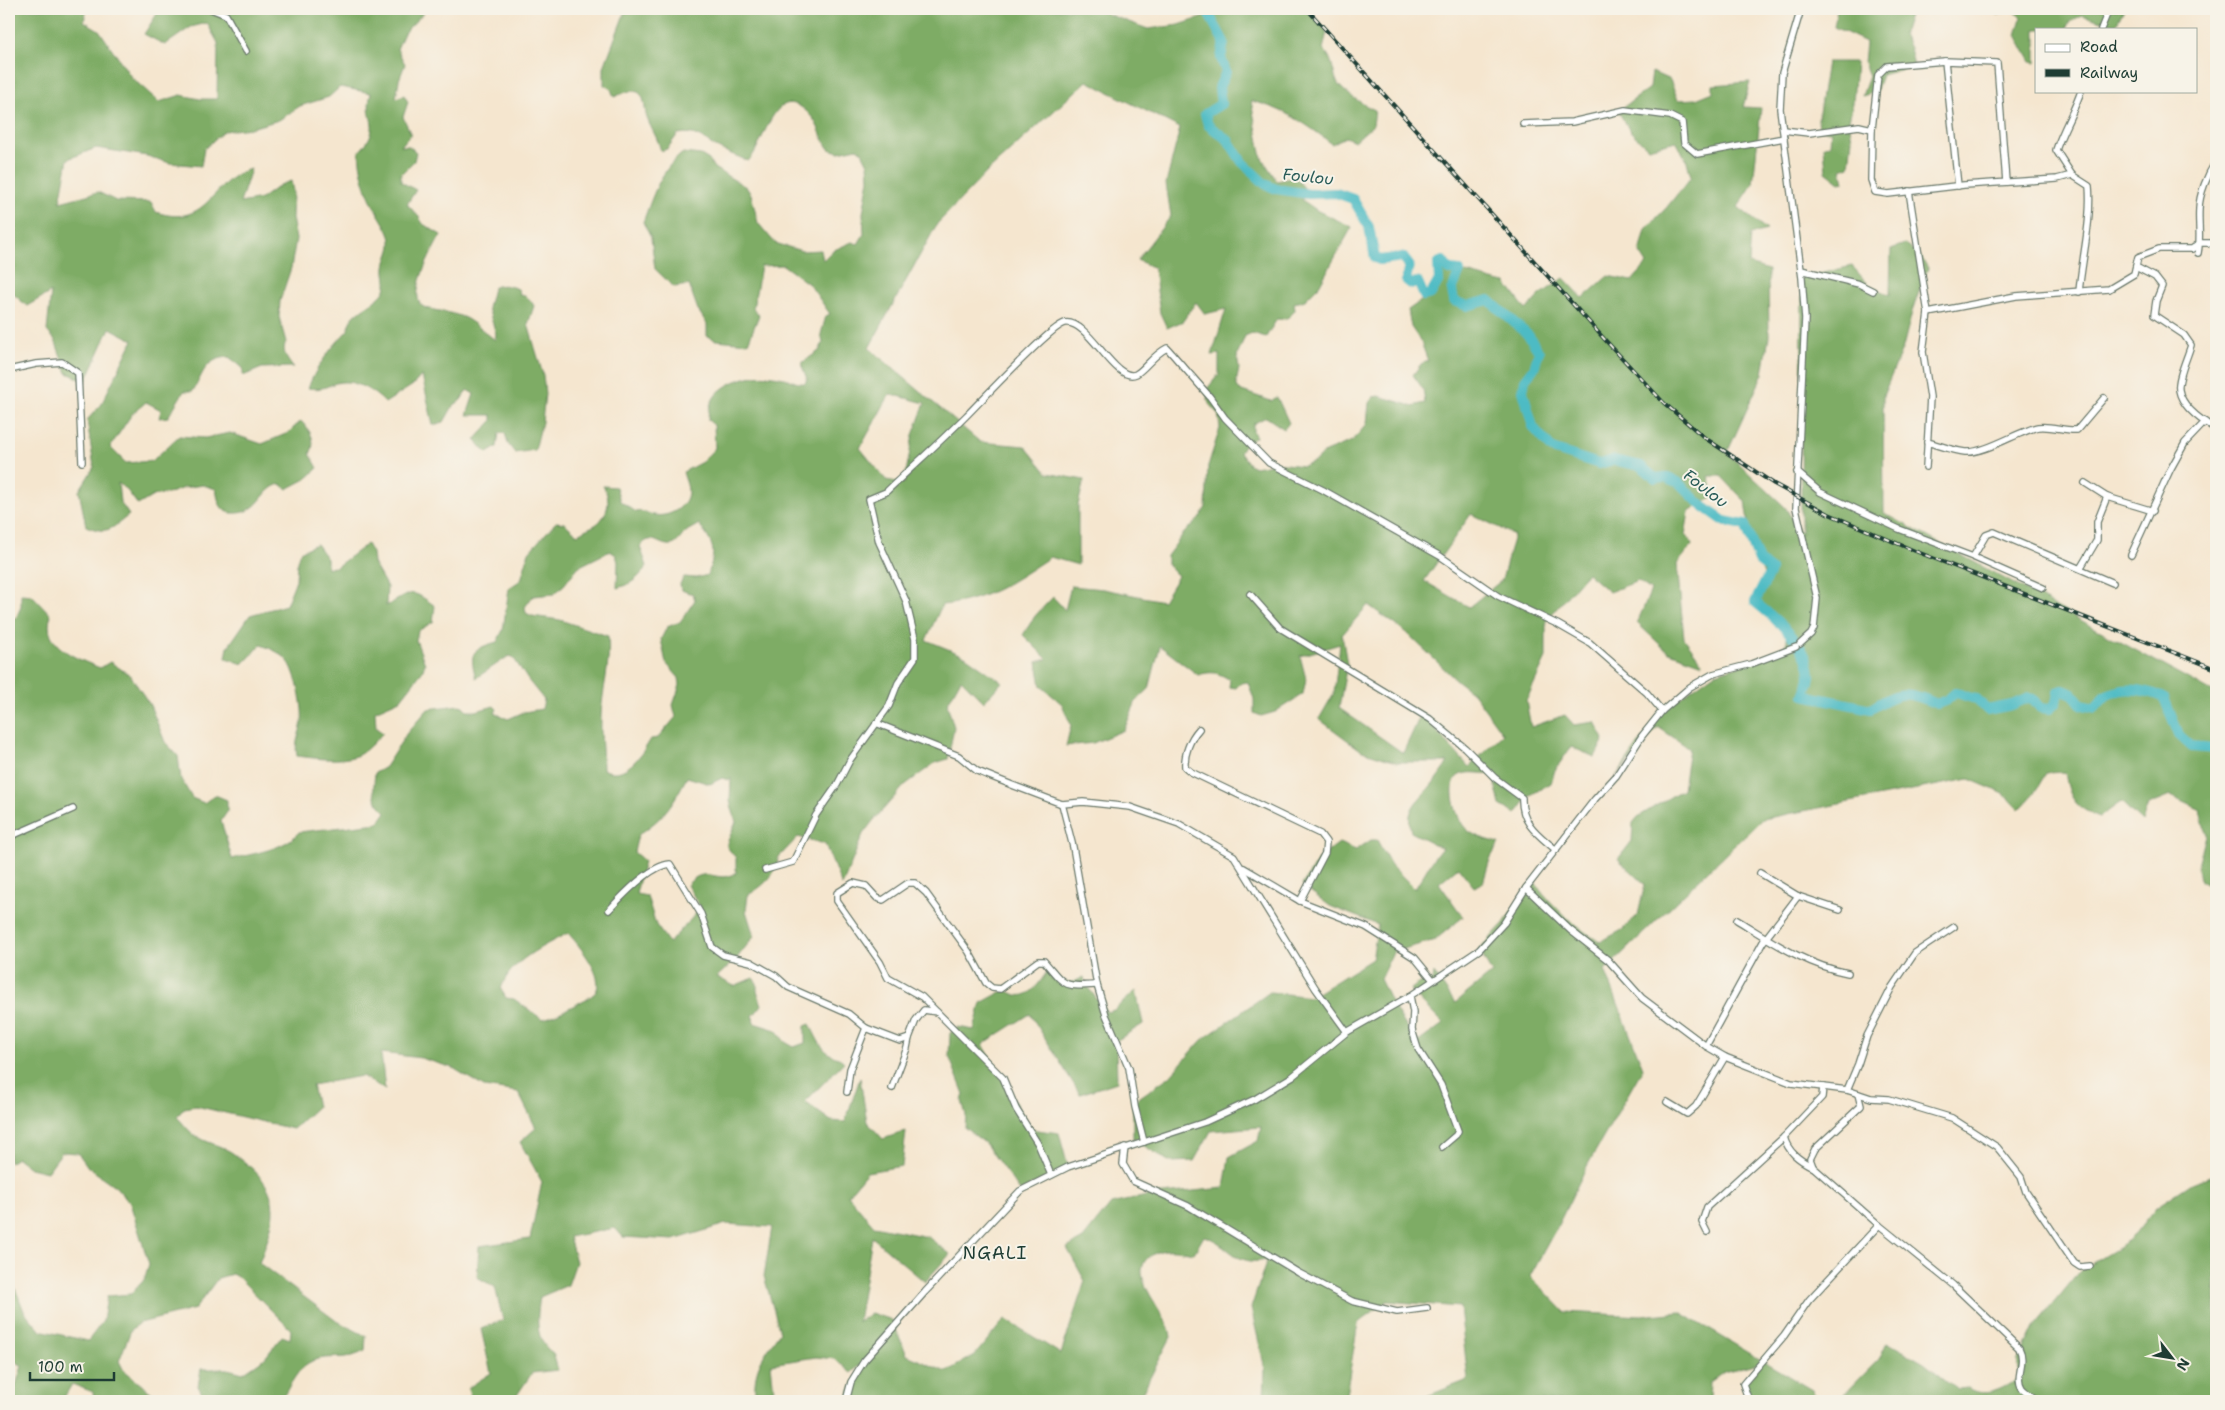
<svg xmlns="http://www.w3.org/2000/svg" width="2225" height="1410" font-family="'Shantell Sans',sans-serif">
<style>
.forest{fill:#7eac65;stroke:#4e744c;fill-rule:evenodd}
.lines{fill:none;stroke-linecap:round;stroke-linejoin:round}
.river{stroke:#4dbbc4;stroke-width:10}
.minor-casing{stroke:#6a786a;stroke-width:8}
.minor{stroke:#fff;stroke-width:5.5}
.rail-casing{stroke:#1f3d34;stroke-width:4}
.rail{stroke:#f7f3e8;stroke-width:2;stroke-dasharray:5.5;stroke-linecap:butt}
.labels{text-anchor:middle;stroke-width:4;stroke-linejoin:round;paint-order:stroke}
.water-label{font-size:16px;font-style:italic;fill:#2a5c58;stroke:#f7f3e8}
.quarter-label{font-size:18px;letter-spacing:1px;fill:#1f3d34;stroke:#f7f3e8}
</style>
<rect width="100%" height="100%" fill="#f7f3e8"/>
<filter id="ink" filterUnits="userSpaceOnUse"><feTurbulence type="fractalNoise" baseFrequency=".02" numOctaves="2"/><feDisplacementMap in="SourceGraphic" scale="10" xChannelSelector="R" yChannelSelector="G"/><feConvolveMatrix kernelMatrix="1 2 1 2 8 2 1 2 1" color-interpolation-filters="sRGB"/></filter>
<filter id="wash" filterUnits="userSpaceOnUse"><feTurbulence type="fractalNoise" baseFrequency=".0096" numOctaves="4" result="noise"/><feDisplacementMap in="SourceGraphic" scale="20" xChannelSelector="R" yChannelSelector="G"/><feGaussianBlur stdDeviation="1.12" result="paint"/><feColorMatrix in="noise" values="0 0 0 0 0 0 0 0 0 0 0 0 0 0 0 0 0 1.4 0 .05"/><feComposite in="paint" operator="in"/></filter>
<g filter="url(#wash)">
<rect width="100%" height="100%" fill="#f5e6cf"/>
<!-- forest -->
<g class="forest">
<path d="M9,9H87L84,21L99,30L132,78L159,102L181,95L200,99H217L218,43L207,23L191,27L165,45L144,34L160,9H427L404,33L397,49L405,64L399,80L396,98L404,95L408,102L403,117L411,134L401,146H409L416,152L414,161L401,174V182L416,190L407,204L419,217L423,224L441,235C434,248 403,301 426,308C439,312 454,312 467,319C477,325 486,333 495,340L496,334L488,308L493,288C501,283 510,286 518,289L520,295C528,296 530,299 534,306L528,324L543,375L545,394L542,422L535,450L515,453L508,444L505,433H499L497,447L487,453L475,440L492,421V415H467L474,394L467,390L461,400L453,406L444,422L433,425L422,375L413,385L385,403C376,393 358,381 343,382C327,383 328,391 308,388C317,365 331,348 348,330C348,309 384,303 386,286C387,280 384,273 385,267C386,258 392,250 391,241C391,231 375,211 371,200C364,185 360,169 359,152C385,123 363,123 371,93L340,87L329,97L300,106L279,120L251,128L224,131L204,149L201,166L170,163L147,156L96,148L68,159L60,202L98,192L116,201L151,202L156,212C210,230 211,178 251,169L240,203L261,199L280,185L291,181L293,191L292,218L296,239L291,268L280,301L279,317L286,342C281,351 287,360 293,367L262,368L243,376V368L229,357C204,359 204,373 193,391H184L168,417L159,418L161,410L146,402L132,414L110,447L126,463L152,461L179,436L205,438L230,433L262,444L288,433L301,421C310,431 317,440 310,454L318,468L306,479L287,489L281,484C261,487 261,515 232,513C219,511 218,500 216,489L203,485L183,488L173,492L153,496L138,505L126,489L118,483L120,502L129,515C111,529 108,535 86,526L79,491L94,467L87,420L101,405L133,340L110,328L86,381L67,373L55,340L47,331L51,292L27,306L9,290V274L11,269L9,259V189L14,181L9,178Z"/>
<path d="M626,9H1111L1107,14L1148,29L1179,25L1210,15L1206,9H1307L1327,32L1323,49C1333,58 1332,70 1337,82C1341,91 1365,106 1375,110L1373,125L1355,141L1345,137L1332,144C1307,124 1283,108 1251,101L1262,158L1277,181L1295,177L1309,194L1302,200L1318,211L1352,227L1319,286L1305,300L1294,303L1295,310C1290,317 1286,320 1277,319L1266,337L1252,333L1245,336L1237,356L1239,369L1236,383L1239,390L1271,401L1277,397L1289,423L1284,429L1266,417L1253,424V431L1256,437L1244,445L1240,452L1249,464L1255,467L1276,463L1303,466L1315,461L1325,452L1352,441L1367,424L1369,403L1373,397L1379,396L1412,406L1425,403L1423,389L1413,375L1421,364L1428,361L1421,342L1411,327L1408,310L1431,294L1439,280L1438,263L1443,261L1450,270C1469,272 1486,280 1506,283L1526,310L1540,295L1564,278L1583,298L1608,276L1632,281L1647,264L1640,253L1646,229L1667,207L1691,177L1687,161L1676,141L1648,148L1630,131L1618,111L1650,88L1652,72L1670,80L1678,100L1696,99L1713,92V85L1750,82L1743,107L1761,108L1753,184L1738,207L1767,230L1751,234L1749,264L1768,270L1769,336L1763,374L1727,453L1785,507L1801,534L1802,278L1852,266L1870,286L1890,295L1891,249L1905,244L1921,257L1928,268L1913,308L1903,347L1883,396L1884,513L2216,694V889L2200,881L2198,866L2206,835L2200,810L2170,796L2148,805L2142,822L2121,802L2100,817C2075,808 2069,798 2065,772L2046,773L2033,795L2019,810L2004,794L1969,779L1762,819L1605,970L1643,1068L1587,1166L1558,1225L1530,1276L1565,1312L1642,1316L1680,1312L1812,1390L1819,1401H1749L1743,1384L1758,1363L1724,1372L1710,1382L1709,1401H1414L1468,1380L1460,1307L1387,1301L1358,1323L1345,1401H1264L1265,1369L1251,1308L1267,1260C1233,1267 1231,1244 1204,1236L1194,1253C1176,1250 1164,1246 1149,1257C1125,1275 1169,1314 1171,1337L1138,1401H846L861,1364L851,1373L835,1359L816,1357L771,1364L775,1401H756C751,1370 763,1356 780,1332L764,1276L772,1227L726,1224L674,1240L623,1237L615,1228L569,1237L576,1262L568,1285L540,1297C537,1317 534,1341 553,1353L558,1370L532,1373L513,1401H472L468,1388L491,1373L481,1329L503,1320L495,1287L477,1277L479,1246L530,1239L542,1182L520,1142L536,1128L518,1092L484,1087L453,1068L421,1058L381,1053L385,1090L362,1076L312,1085L317,1107L293,1129L196,1106L184,1108L177,1117C183,1123 189,1132 196,1136C207,1143 220,1145 231,1152C282,1187 280,1210 259,1263L335,1320L366,1336L365,1351C345,1362 328,1354 312,1361C298,1367 290,1386 283,1397V1401H206L198,1386L201,1369H228L243,1373L265,1358L282,1336L290,1339L291,1330L239,1278L232,1274L218,1278L195,1309L140,1323L131,1330L119,1361L124,1371L162,1401H94L93,1392L72,1384L62,1401H11L22,1366L9,1357V1279L13,1283L24,1311L40,1330L88,1341L103,1321L107,1296L131,1294L144,1280L149,1264L130,1203L116,1187L88,1167L78,1153L62,1152L47,1172L30,1168L17,1158L9,1163V618H16L21,607V594L32,595L51,615C40,646 78,659 100,668L110,662L130,675L150,705L165,742L178,756L181,779L192,798L204,803L215,795L227,800V812L221,821L232,859C254,853 284,850 299,832L378,823L386,812C372,799 373,792 375,773L385,767L407,733L428,709L459,705L463,706L467,711H476L494,706L497,709L495,713L508,719L524,712L542,709L544,700L528,680L513,657L509,656L476,678C469,654 471,649 497,642L503,630L509,588L521,580L529,552L556,522L564,523L578,535C583,529 592,528 598,523C609,513 611,498 603,486L616,487L620,501L636,512C644,510 646,514 654,515C669,518 688,507 688,491C688,485 684,477 683,472L702,462L715,448L714,425L708,420C708,404 714,393 728,385C746,375 763,373 784,378C793,380 795,384 805,383L807,379L802,366L803,362L819,351L823,343L821,334L826,316L830,314L810,285L783,265L761,266L753,308L759,315L748,343L716,340L707,336V324L698,310L689,285L674,287L655,269L651,238L643,222C653,196 660,170 683,153L701,155L709,160L714,168L746,187L751,194L758,223L775,243L802,251L821,250L823,260L832,251L852,242L858,244L864,234L863,213L869,179L868,164L862,152L857,148L839,152L829,149C821,139 819,124 810,115C774,76 765,146 748,161C737,156 725,152 714,146C701,138 695,131 678,134L667,149L661,151C657,136 652,131 647,118C644,110 646,97 638,92C631,89 621,94 614,97L611,89L604,85V67ZM1087,81L1180,128L1166,184L1171,216L1137,260L1154,268L1160,313L1167,328L1183,321L1196,302L1205,314L1226,309L1212,355L1219,354V374L1206,390L1209,404L1218,414L1220,428L1208,466L1206,507L1199,519L1184,533L1167,556V564L1178,576L1163,601L1103,589L1071,586L1065,610L1053,597L1035,616L1023,635L1047,659L1037,662L1041,686L1062,704L1071,725L1066,746L1093,743L1124,730L1136,701L1149,689L1160,646L1198,675C1212,671 1218,672 1230,680L1229,687L1236,688L1241,683L1248,682L1254,699V713L1261,716L1275,712L1303,694L1306,679L1300,656L1340,644L1334,693L1319,719L1362,751L1396,762H1448C1443,770 1436,780 1429,788C1415,804 1406,809 1411,832L1442,848L1433,859L1415,889L1391,865L1377,840H1371L1356,850L1339,843L1319,858L1302,885L1330,906L1378,925L1372,959L1311,997L1270,992L1202,1040L1170,1076L1133,1102V1139L1170,1162L1194,1161L1211,1131L1261,1127L1258,1141L1229,1157L1224,1188L1151,1195L1111,1204L1083,1239L1067,1248L1085,1281L1061,1354L1005,1319L975,1355L946,1372L907,1355L892,1320L871,1313L858,1322L872,1237L925,1282L950,1254L928,1237L874,1226L848,1195L867,1172L902,1166L906,1131L883,1139L867,1122L860,1078L845,1122L831,1121L805,1102L844,1062C840,1057 835,1058 830,1054C820,1048 815,1034 810,1024L805,1026V1043L794,1047L785,1042L776,1030L754,1023L753,1016L762,1005L757,991V983L753,978L734,986L717,977L737,958L754,936L746,911L748,895C762,887 777,875 778,858L798,837L825,844L842,886L863,834L873,821L905,785L935,763L948,759L954,727L947,704L961,679L984,702L1002,682L965,656L926,640L942,605C987,601 1013,581 1050,557L1078,565V505L1084,480L1047,473L1025,446L980,442L869,348L937,224L989,170ZM890,394L925,403L913,435L904,483L886,480L860,448ZM1709,476H1721L1745,501L1748,522L1745,525L1764,574L1755,602L1787,630V641L1782,652L1713,674L1662,711L1616,776L1658,727L1689,748L1683,789L1638,817L1633,823L1632,841L1618,859L1645,884L1638,915L1622,930L1600,942C1574,926 1554,908 1536,884L1529,885L1504,923L1479,950L1492,973L1455,1003L1434,973L1433,980L1419,983L1410,990L1443,1024L1417,1043L1393,1006L1380,979L1393,952L1435,940L1463,917L1439,883L1458,867L1474,887L1483,883L1490,859L1499,843C1490,840 1478,838 1470,832C1457,825 1446,786 1458,776C1466,770 1484,774 1493,774L1500,805L1516,814L1529,796L1551,783L1555,770L1571,747L1595,757L1604,739L1595,722L1574,725L1565,715L1531,727L1526,701L1546,658V621L1587,573L1609,592L1638,581L1651,590L1637,623L1667,651L1703,664L1684,638L1677,564L1693,544L1685,535L1689,512L1714,496ZM1471,514L1514,535L1502,580L1469,607L1424,581ZM699,524C715,547 716,549 708,575L696,578L684,577L680,584L681,590L693,594L695,600L680,622L667,627L661,639L666,663L679,678L680,685L673,705L676,717L658,738L651,739C641,755 625,781 603,769C603,752 600,734 601,717C602,689 611,665 608,636L560,620L532,616L526,613L525,607L533,596L554,594L564,585L578,567L610,551L616,555L618,562L617,588C632,584 639,578 647,566L640,547C652,531 658,547 672,545C678,544 681,536 686,532C689,529 695,527 699,524ZM1368,605L1406,632L1456,680L1473,693L1503,734L1469,767L1421,714L1403,753L1339,708L1347,664L1342,635ZM687,777L710,784L722,778L728,780L731,778L730,801L736,822L727,843V847L736,858V873C717,885 706,863 687,885L701,908L669,943L656,925L647,896L636,894L644,861L634,852L638,835C665,817 672,805 687,777ZM568,933C578,944 607,978 595,993C590,998 581,1001 575,1005C564,1010 554,1017 542,1019L514,999L506,998L501,989C509,961 544,946 568,933Z"/>
<polygon points="1837,9 1911,9 1903,34 1910,48 1914,66 1882,75 1876,92 1862,96 1869,76 1864,63 1866,42 1834,27"/>
<polygon points="1997,9 2124,9 2116,25 2081,15 2068,24 2067,29 2036,29 2036,63 2031,62 2016,35 2021,18 2013,9 1998,15"/>
<polygon points="1827,62 1856,62 1853,103 1849,120 1852,139 1849,166 1841,169 1844,182 1840,183 1826,172 1824,146 1830,145 1831,131 1819,130 1818,119"/>
<path d="M316,544L327,559V568L336,567L367,544L372,553L373,563L387,587L386,606C413,592 409,587 435,606L433,622L418,631L416,640L425,664L422,672L400,700L375,711L376,728L383,733C376,740 368,749 360,754C344,763 314,758 297,756C294,743 300,734 302,722C304,708 297,676 290,664C284,654 272,649 261,645L243,664L226,658L228,647L250,615L286,605L296,580L297,561L300,552Z"/>
<path d="M1047,972H1054C1067,985 1068,985 1084,977L1086,985L1107,1012L1114,1010L1136,991L1143,1024L1116,1041L1117,1082L1080,1094L1030,1014L983,1044L1030,1129L1059,1133L1068,1167L1020,1191L985,1143L965,1128L966,1115L962,1101L964,1094L949,1056L950,1033L958,1027L974,1030L981,1003L1001,992L1008,991C1027,1004 1037,986 1047,972Z"/>
<path d="M2215,1174L2216,1401H1838L1879,1359L1887,1342L1924,1363L1957,1389L1968,1388C1984,1399 2004,1389 2018,1378L2019,1360L2034,1327L2081,1270L2129,1241L2156,1207L2192,1183Z"/>
</g>
<g class="lines">
<!-- river -->
<path class="river" d="M1206,9L1224,42L1221,58L1226,72L1219,87L1221,104L1205,114L1208,125L1228,140L1242,162L1265,184L1276,189L1309,194L1336,193L1353,199L1369,227L1375,258L1380,260L1403,257L1409,265L1406,280L1411,284L1418,282L1424,296L1431,294L1439,280L1438,263L1443,261L1449,270L1460,271L1452,290L1454,301L1467,306L1489,300L1529,336L1539,352L1534,368L1525,380L1523,391L1533,427L1552,449L1599,464L1613,460L1641,466L1655,478L1665,477L1678,482L1700,504L1724,521L1745,525L1759,561L1771,570L1755,602C1777,621 1809,644 1810,676C1810,682 1806,690 1804,695L1871,709C1900,690 1906,691 1937,704L1947,700L1955,693C1963,694 1968,698 1977,699L1987,710L2012,705L2028,698L2033,699L2040,708L2050,709L2056,703L2058,692L2063,690L2073,694L2082,705L2095,708C2099,704 2104,696 2109,694C2127,686 2147,690 2164,698L2179,735L2192,747L2216,749"/>
</g>
</g>
<g filter="url(#ink)">
<g class="lines">
<!-- minor casing -->
<g class="minor-casing">
<g id="minor">
<polyline points="211,9 226,15 246,51"/>
<polyline points="2101,29 2109,9"/>
<polyline points="1945,61 1958,186"/>
<polyline points="1523,124 1572,122 1625,110 1670,116 1682,122 1684,143 1697,154 1784,138"/>
<polyline points="1872,129 1878,75 1887,66 1945,61 1997,63 2006,182"/>
<polyline points="1783,130 1809,133 1859,126 1872,129 1871,180 1875,192 1888,194 1964,185 2057,179 2072,175"/>
<polyline points="1909,191 1928,313 1923,352 1930,397 1926,467"/>
<path d="M2198,253C2201,238 2198,224 2199,209C2199,194 2208,174 2216,161"/>
<path d="M2136,267L2155,277L2162,286L2156,301L2154,315L2184,335L2191,345C2188,356 2177,379 2179,390C2182,408 2202,421 2216,429"/>
<polyline points="1801,270 1859,284 1873,291"/>
<path d="M2079,292C2082,258 2092,220 2089,186L2072,175L2056,150C2063,129 2074,112 2081,91"/>
<polyline points="1928,313 2016,296 2109,289 2134,274 2138,257 2159,249 2192,249 2200,243 2216,243"/>
<polyline points="9,370 36,364 62,362 78,373 82,462"/>
<path d="M1927,442C1939,445 1953,451 1965,452C1984,454 2019,431 2038,427C2051,425 2064,431 2077,430L2104,398"/>
<polyline points="1797,472 1820,492 1899,529 1973,557 2043,588"/>
<polyline points="2085,483 2107,497 2153,511"/>
<polyline points="2131,555 2170,470 2185,443 2205,422"/>
<polyline points="1973,557 1986,535 1994,532 2113,583"/>
<polyline points="2081,567 2097,540 2097,522 2107,497"/>
<path d="M1250,594L1280,628L1430,719L1465,748L1495,778L1522,798C1521,824 1539,835 1556,850"/>
<polyline points="1800,644 1811,634 1814,628 1817,598 1796,508 1805,319 1802,278 1780,109 1782,73 1801,9"/>
<polyline points="876,723 959,756 977,771 1012,785 1062,804 1083,802 1130,807 1179,824 1234,856 1316,989 1347,1032"/>
<path d="M1199,729C1190,739 1184,754 1185,767L1191,772L1320,834L1326,842L1325,853L1300,901"/>
<polyline points="1062,804 1073,847 1097,985 1106,1015 1129,1068 1135,1107 1144,1142"/>
<polyline points="9,837 73,809"/>
<polyline points="1244,868 1300,901 1366,927 1415,958 1433,980"/>
<path d="M765,870L793,862L816,815L837,785L850,760L889,706L898,683L915,658V639L906,601L879,542L869,499L886,492C912,467 940,442 966,416C981,401 1051,326 1065,323C1089,319 1115,384 1136,374C1145,369 1153,355 1167,348L1210,397L1225,418L1269,463L1323,490L1440,556L1498,596L1557,624L1590,643L1647,693L1662,711"/>
<polyline points="1760,873 1798,896 1840,910"/>
<polyline points="1526,888 1570,930 1608,960 1642,998 1706,1046 1725,1057 1791,1083 1847,1090 1871,1098 1889,1099 1952,1118 1997,1147 2021,1177 2026,1192 2074,1263 2080,1267 2090,1266"/>
<path d="M609,910C622,896 651,865 670,864L701,914L712,947L723,955L751,962L776,976L788,987L849,1014L866,1028L900,1041L909,1038L916,1020L924,1010L937,1012L1003,1078L1016,1109L1038,1144L1051,1175"/>
<path d="M1737,920C1773,942 1806,965 1848,973"/>
<polyline points="1410,996 1413,1012 1412,1030 1418,1049 1441,1085 1458,1131 1456,1135 1442,1147"/>
<path d="M937,1012L922,997L888,978L880,962L837,901V893L853,883L866,886L877,898L883,900L908,883H915L926,893L969,952L986,983L992,988L1000,989L1038,961H1044C1066,987 1063,987 1097,985"/>
<polyline points="1706,1046 1763,942 1798,896"/>
<polyline points="892,1088 907,1048 909,1038"/>
<polyline points="1847,1090 1858,1064 1867,1036 1892,987 1915,953 1954,927"/>
<polyline points="847,1092 850,1069 866,1028"/>
<polyline points="1667,1102 1687,1114 1696,1106 1725,1057"/>
<path d="M1784,1137C1788,1152 1799,1160 1813,1167L1879,1225L1953,1285L2019,1348C2027,1363 2014,1376 2022,1388C2026,1393 2034,1397 2038,1401"/>
<polyline points="1125,1147 1123,1164 1133,1181 1188,1206 1299,1273 1352,1301 1397,1312 1427,1308"/>
<polyline points="1813,1167 1810,1159 1815,1149 1861,1106 1858,1094"/>
<polyline points="1707,1232 1702,1222 1707,1207 1784,1137 1822,1097 1823,1087"/>
<polyline points="846,1401 851,1382 864,1361 925,1292 1020,1191 1068,1167 1205,1122 1255,1099 1293,1076 1347,1032 1410,996 1479,950 1504,923 1526,888 1595,799 1616,776 1642,736 1662,711 1690,687 1713,674 1751,664 1796,647"/>
<polyline points="1749,1401 1743,1384 1784,1336 1809,1300 1879,1225"/>
</g>
</g>
<!-- minor -->
<use href="#minor" class="minor"/>
<!-- rail casing -->
<g class="rail-casing">
<polyline id="rail" points="1307,9 1607,342 1664,403 1705,438 1774,484 1829,514 1915,551 2216,669"/>
</g>
<!-- rail -->
<use href="#rail" class="rail"/>
</g>
</g>
<g class="labels">
<!-- water labels -->
<g class="water-label">
<text transform="translate(1308 176) rotate(6)" y="6">Foulou</text>
<text transform="translate(1706 488) rotate(38)" y="6">Foulou</text>
</g>
<!-- quarter labels -->
<g class="quarter-label">
<text x="995" y="1259">NGALI</text>
</g>
</g>
<!-- margin -->
<rect width="2225" height="1410" fill="none" stroke="#f7f3e8" stroke-width="30"/>
<!-- legend -->
<rect x="2035" y="28" width="162" height="65" fill="#f7f3e8" stroke="#a1aaa0"/>
<rect x="2045" y="44" width="25" height="8" fill="#ffffff" stroke="#a1aaa0"/>
<text x="2080" y="52" font-size="15" fill="#1f3d34">Road</text>
<rect x="2045" y="69" width="25" height="8" fill="#1f3d34" stroke="#a1aaa0"/>
<text x="2080" y="78" font-size="15" fill="#1f3d34">Railway</text>
<!-- north arrow -->
<g transform="translate(2172 1358) rotate(121)" stroke="#f7f3e8" stroke-width="4" paint-order="stroke">
<path d="M0-4L9 19L0 12L-9 19Z" fill="#1f3d34"/>
<text y="-8" font-size="14" font-weight="bold" text-anchor="middle" fill="#1f3d34">N</text>
</g>
<!-- scale -->
<path d="M30 1372v8h84v-8" fill="none" stroke="#1f3d34" stroke-width="2.5"/>
<text x="38" y="1372" font-size="15" fill="#1f3d34" stroke="#f7f3e8" stroke-width="4" paint-order="stroke">100 m</text>
</svg>
